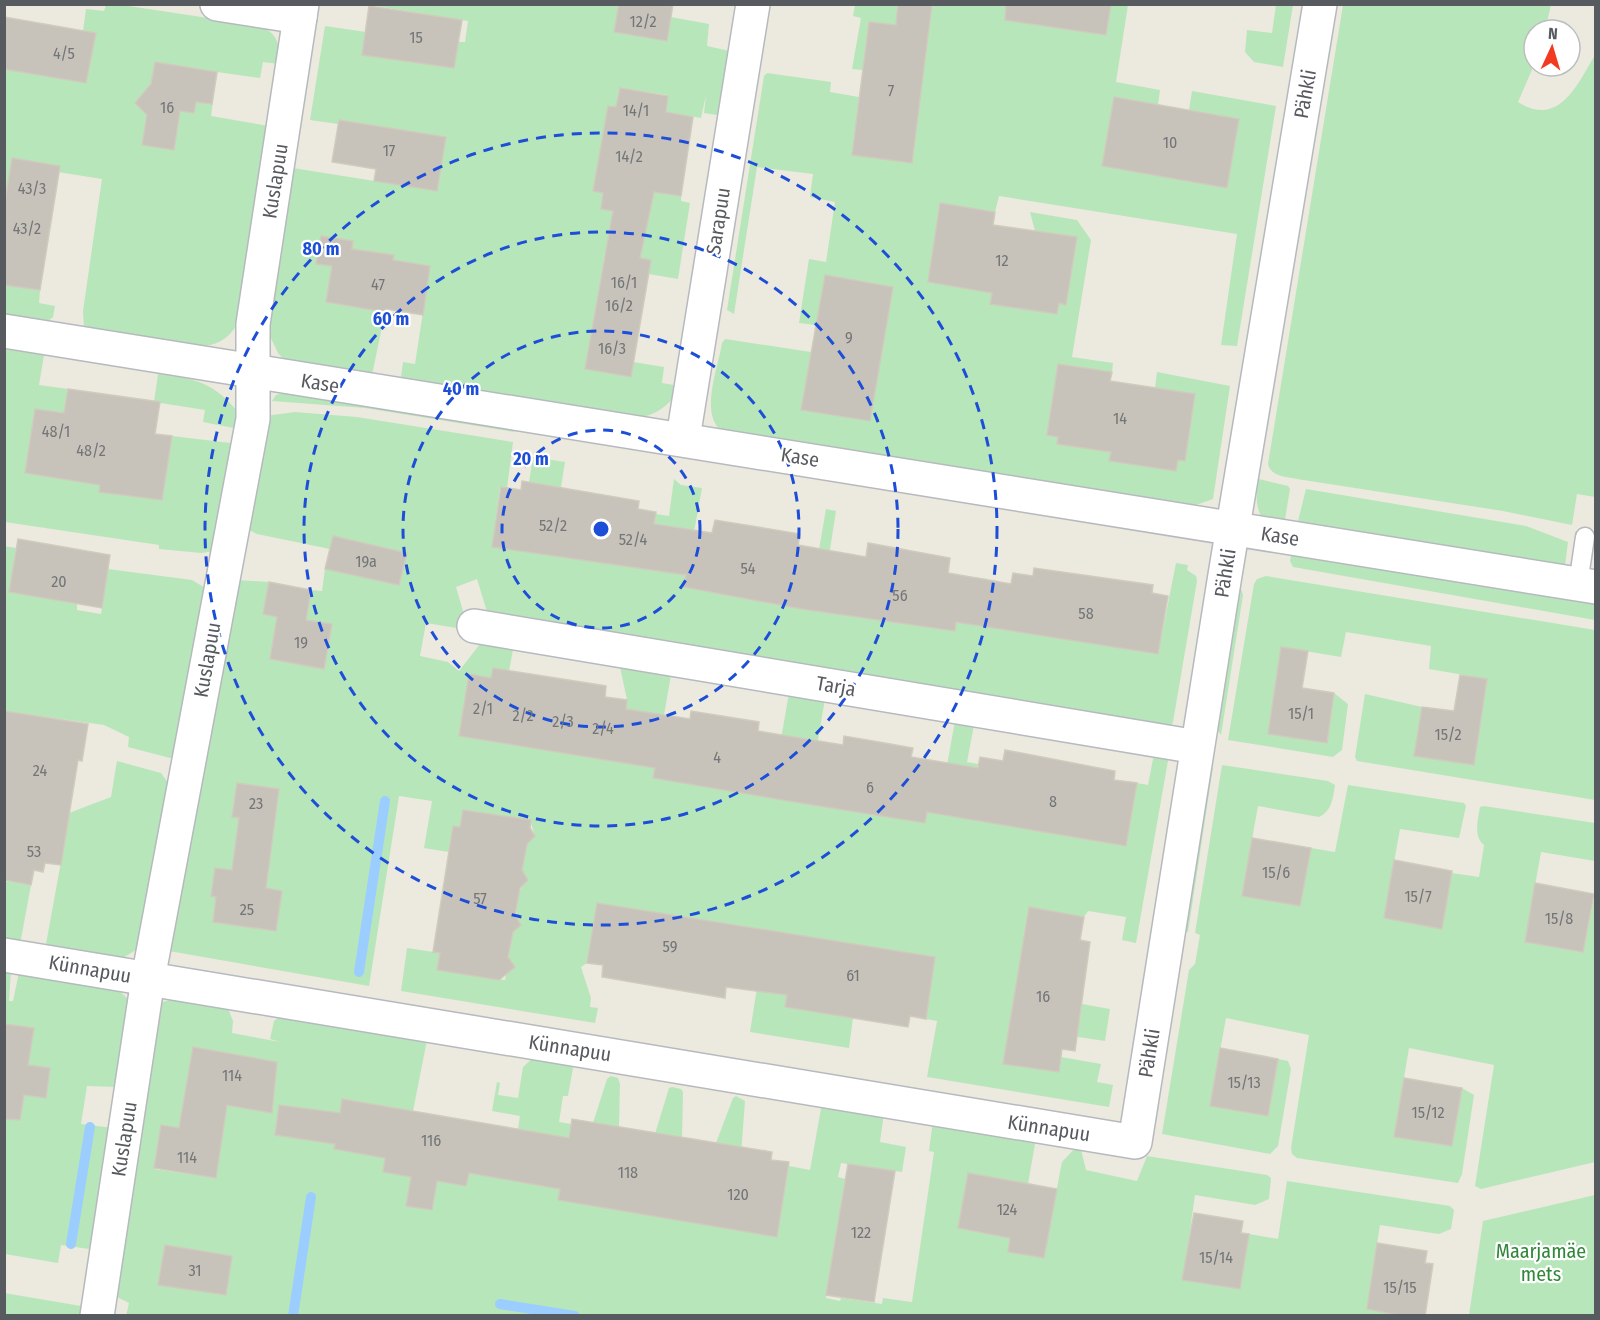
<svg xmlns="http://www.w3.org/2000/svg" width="1600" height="1320" font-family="'Fira Sans Condensed',sans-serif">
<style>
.green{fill:#b8e6bb;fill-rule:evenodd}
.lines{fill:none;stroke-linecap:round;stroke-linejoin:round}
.stream{stroke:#9bceff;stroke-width:10}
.building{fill:#c7c3bb;stroke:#d0cbbc;stroke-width:1.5}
.lane-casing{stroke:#b6b9be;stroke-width:21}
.street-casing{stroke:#b6b9be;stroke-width:36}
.lane{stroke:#fff;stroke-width:18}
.street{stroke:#fff;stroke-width:33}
.ring{fill:none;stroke:#1d4ed8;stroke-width:3;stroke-dasharray:10 8}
.labels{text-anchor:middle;stroke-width:4.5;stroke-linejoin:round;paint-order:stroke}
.number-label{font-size:16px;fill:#737577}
.street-label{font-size:20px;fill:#575b60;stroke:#fff}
.park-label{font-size:20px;fill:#308739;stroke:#fff}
.centre{fill:#1d4ed8;stroke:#fff;stroke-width:3}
.ring-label{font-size:18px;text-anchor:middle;font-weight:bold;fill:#1d4ed8;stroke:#fff;stroke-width:4.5;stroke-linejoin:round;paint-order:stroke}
</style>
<rect width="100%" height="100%" fill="#ece9de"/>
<!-- green -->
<g class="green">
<path d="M106,5H122L261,26C279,35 280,46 279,64L263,62L260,78L217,72L211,116L269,126L240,319C232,335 222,344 204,346L84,327L83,311L102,179L58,172L59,166L12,159L5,207V69L32,74L96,33L83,31L86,9L104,11Z"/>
<path d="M370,5H619L614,32L667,41L671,17L709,24L707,46L734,52L723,116L704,113L706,95L701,118L666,112L668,95L620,88L616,107L608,106L594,190L654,192L681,196V201L690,203L678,279L649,274L651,260L605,252L585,369L630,377L633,362L664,367L662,383L680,386C674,402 657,415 641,417L400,385L403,362L415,364L430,266L393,260L394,255L352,249L353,241L321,236L316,264L332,266L326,302L385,312L371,380L285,361L278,353L268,332L293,168L437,191L446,137L339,120L338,124L310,120L325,26L366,32L362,55L454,68L458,42H465L468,21Z"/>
<path d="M855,5H997L1034,10L1033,24L1106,35L1111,5H1128L1116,82L1160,90L1158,105L1103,166L1227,188L1189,110L1192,91L1276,106L1237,346L1221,345L1237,234L999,196L995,212L940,204L929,277L940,279V284L992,293L990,303L1057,314L1059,303L1066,305L1077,238L1035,231L1030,212L1077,220L1091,240L1072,357L1113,363L1112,372L1058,364L1047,434L1058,437L1057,444L1111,452L1110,461L1176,471L1178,460L1185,461L1195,395L1155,388L1157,372L1230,386L1213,499L1196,505L719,429C701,409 718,368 722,343L725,339L811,352L802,410L870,421L893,287L825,275L816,325L799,323L809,259L826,262L835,202L810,197L813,174L757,167L734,314L727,310L764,76L767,73L831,82L830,92L859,97L852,155L912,162L929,30L869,22L863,70L852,69L861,18L853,16Z"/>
<polygon points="1276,5 1293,5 1283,67 1254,62 1245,52 1247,30 1272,33"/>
<path d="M1343,5H1551L1545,30H1534V65L1518,102C1559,128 1577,85 1595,55V497L1577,494L1572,525L1503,511L1297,479C1286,477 1271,477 1268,464Z"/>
<polygon points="4,285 40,290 39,303 55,306 53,317 47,322 5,315"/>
<polygon points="4,349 44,355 39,385 68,389 64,413 35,409 30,445 39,475 100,485 99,492 162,500 172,436 239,444 215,551 201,553 159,549 159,545 5,522"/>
<path d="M158,374C197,379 213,382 239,413V429L203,422L205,410L154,402Z"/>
<polygon points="284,393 311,397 515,427 514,432 365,408 272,401 276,395"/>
<path d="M295,412L357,417L513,442L507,488L500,487L492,547L648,569L656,514L669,516L674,479L681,485L702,488L684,587L802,609L819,550L826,509L836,511L826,575L955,631L964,576L988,579L987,592L1004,629L1158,654L1176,563L1188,565L1187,570L1196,576L1197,581L1173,722L1171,726L1164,727L488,615L477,579L456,587L465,618L463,629L426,623L420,656L448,662L459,671L480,644L513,650L509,671L493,668L491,678L469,675L459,736L617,762L627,700L620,667L671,675L653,778L771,797L789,693L825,699L807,804L934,769L946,771L955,721L974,725L967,762L978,764L969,819L1125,846L1137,783L1148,785L1154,754L1169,755L1136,943L1122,940L1126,917L1088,911L1084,917L1029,908L1004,1064L1058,1072L1061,1057L1101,1064L1097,1082L1113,1085L1109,1107L927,1077L937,1021L926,1019L935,957L771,993L787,995L785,1007L823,1001L821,1013L853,1018L849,1048L750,1032L757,988L597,903L587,963L581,967L591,998L590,1007L598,1008L595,1023L401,991L407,948L440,953L438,970L505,980L506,974L515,967L508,957L513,932L521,925C512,910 516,891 528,880L522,870L527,844L535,836L530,820L463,810L460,827H453L449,852L424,848L432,801L399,796L369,986L169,951L236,580L269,582L263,614L277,617L270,659L324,669L332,624L306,620L311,590L322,591L325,569L399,585L407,553L333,536L330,549L257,534L245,528L265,416Z"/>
<polygon points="533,457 565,462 561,487 556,487 555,495 529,482"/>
<path d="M1259,479L1288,486L1290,489L1284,525L1262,518C1255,505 1256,494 1259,479Z"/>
<polygon points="1306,489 1526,526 1568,542 1565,566 1296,529"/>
<polygon points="4,546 16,548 9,592 77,604 77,610 101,614 108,569 192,580 207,589 177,756 170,758 128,747 129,737 104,725 5,711"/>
<polygon points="1292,550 1595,601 1595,620 1293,567 1290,561"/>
<polygon points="1266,576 1595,630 1595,800 1357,761 1355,757 1365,694 1422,707 1414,756 1487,679 1429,669 1431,646 1346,632 1341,657 1281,647 1268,733 1327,742 1334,693 1348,704 1342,750 1333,757 1228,740 1254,584 1257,579"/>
<polygon points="1240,586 1243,595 1221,735 1217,729 1217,719"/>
<polygon points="117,761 161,773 171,787 142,942 136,950 121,959 48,947 46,944 65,840 5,829 69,813 111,797"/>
<path d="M1222,765L1328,781L1335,785C1333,798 1332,811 1319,817L1258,806L1242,896L1300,906L1311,848L1335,852L1348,785L1464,803L1466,806L1459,838L1400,829L1384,918L1442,928L1452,873L1479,877L1484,845C1473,836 1478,820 1480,807L1484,806L1595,823V861L1541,852L1525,942L1583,952L1595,894V1162L1481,1189L1475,1186L1494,1065L1409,1048L1394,1137L1452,1146L1462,1088L1474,1095L1462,1174L1458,1183L1297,1158L1292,1154L1291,1148L1309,1035L1226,1018L1210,1106L1268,1116L1278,1059L1288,1061L1291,1069L1278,1146L1270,1154L1162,1134L1189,970L1195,964L1200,935L1195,933Z"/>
<polygon points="1213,767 1188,932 1183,932 1210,771"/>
<polygon points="4,881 31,885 21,939 18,942 5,940"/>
<polygon points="5,969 11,970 9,1001 13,1001 19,972 116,988 130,1001 116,1087 87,1086 81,1124 113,1128 96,1250 61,1245 58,1263 5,1254 5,1092 46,1098 50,1069 28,1065 34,1029 5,1024"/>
<path d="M179,998L227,1006L233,1021L232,1033L280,1042L270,1039L274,1021L281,1015L427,1040L413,1111L343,1099L334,1149L385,1158L383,1172L466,1186L469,1173L528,1131L518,1129L520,1116L492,1111L497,1082L500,1083L498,1095L518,1098L523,1067L534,1057L574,1062L568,1096H563L559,1122L571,1124L559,1200L777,1236L789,1166L810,1170L822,1103L884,1113L880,1142L906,1147L902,1172L841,1163L838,1177L845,1179L826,1298L840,1301L841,1298L882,1304L883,1298L912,1302L934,1152L929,1151L933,1121L1036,1138L1028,1184L968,1174L958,1228L1010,1238L1008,1252L1044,1258L1060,1172L1062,1162L1077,1146H1080L1086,1170L1137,1181L1147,1156L1267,1175L1271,1178L1269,1199L1255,1205L1195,1195L1183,1280L1240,1289L1249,1234L1278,1239L1287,1181L1450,1206L1454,1210L1451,1229L1439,1234L1380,1225L1367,1309L1403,1315L126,1316L129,1303L115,1296L157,1007L162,1002ZM161,1125L189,1129L220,1147L215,1178L154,1169Z"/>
<polygon points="1082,1004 1110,1009 1105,1041 1065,1035 1068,1017 1080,1019"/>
<polygon points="611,1076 618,1078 620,1084 619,1127 593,1123 607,1079"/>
<polygon points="672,1087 681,1089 683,1092 682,1138 655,1134 669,1088"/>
<polygon points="736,1096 745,1101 741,1155 716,1143 733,1098"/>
<polygon points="1595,1195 1595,1315 1469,1315 1483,1221"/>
<polygon points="4,1293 87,1307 88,1315 5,1315"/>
</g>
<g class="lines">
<!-- stream -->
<g class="stream">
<polyline points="359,972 385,801"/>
<polyline points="71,1244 90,1127"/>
<polyline points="500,1304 575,1316"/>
<polyline points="293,1316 311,1197"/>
</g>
</g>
<!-- building -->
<g class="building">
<polygon points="619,4 673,4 667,41 614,32"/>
<polygon points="898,4 932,4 912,163 852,155 869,22 896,25"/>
<polygon points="1006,4 1111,4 1106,35 1005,20"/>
<polygon points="369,6 462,20 454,68 362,55"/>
<polygon points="4,17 96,33 86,83 4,69"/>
<polygon points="155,62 217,72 212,104 196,102 194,113 180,111 174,150 142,145 147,115 135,103 151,84"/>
<polygon points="620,88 668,96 666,112 693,117 681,196 654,192 640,258 651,260 631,377 585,369 613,211 601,209 603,193 593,191 608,106 616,107"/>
<polygon points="1114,97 1239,119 1227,188 1102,166"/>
<polygon points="339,120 446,137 437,191 374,181 376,169 332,162"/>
<polygon points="12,158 60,166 40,290 4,285 4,207"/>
<polygon points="940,203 995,212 993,225 1077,237 1066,305 1059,303 1057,314 990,304 992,293 928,282"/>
<polygon points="321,236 353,241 352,249 394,255 393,260 430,266 423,315 386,309 385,312 326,302 332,266 316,264"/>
<polygon points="825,275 893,287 870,421 801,410"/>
<polygon points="1058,364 1112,372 1110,381 1195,394 1185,461 1178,460 1176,471 1109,461 1111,452 1057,444 1058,437 1047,435"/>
<polygon points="68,389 160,402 155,434 172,436 162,500 99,492 100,485 25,473 35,409 64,413"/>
<polygon points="522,481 639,501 638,509 656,512 654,524 712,533 715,520 800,534 798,545 866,557 868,543 950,558 948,573 1011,584 1013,573 1033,576 1034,568 1153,585 1152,593 1168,596 1158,654 956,622 955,631 802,609 684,587 686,575 492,547 501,487 521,490"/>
<polygon points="333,536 407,553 399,585 325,569"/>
<polygon points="18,539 110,555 102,608 9,592"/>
<polygon points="269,582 311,590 306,620 332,624 324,669 270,659 277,617 263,614"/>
<polygon points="1281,647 1308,651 1302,688 1334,693 1327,743 1268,734"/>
<polygon points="493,668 606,686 605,697 627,700 626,709 690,719 691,711 759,722 758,731 843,745 844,736 879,742 913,748 911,757 978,768 980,757 1003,761 1005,750 1115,771 1114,780 1137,783 1126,846 927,812 925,823 807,804 653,778 655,768 459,736 469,674 491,678"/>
<polygon points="1460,675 1487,679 1474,765 1414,756 1422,707 1454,711"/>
<polygon points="4,711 88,724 82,761 78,760 61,865 45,863 43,872 34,870 31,885 4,880"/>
<polygon points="237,783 279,789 266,888 282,891 276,931 213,922 216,897 211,896 215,868 232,870 239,818 232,817"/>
<polygon points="463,810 531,820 530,828 535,836 527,844 522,870 528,880 520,888 515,915 521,925 513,932 508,957 515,967 499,980 437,970 440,953 433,952 453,826 460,827"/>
<polygon points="1252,838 1311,848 1300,906 1242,896"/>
<polygon points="1394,860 1452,871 1442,929 1384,918"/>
<polygon points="1535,883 1594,894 1583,952 1525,942"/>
<polygon points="597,903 935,957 926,1019 910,1016 908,1027 785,1007 787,995 726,987 725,998 602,977 603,965 587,963"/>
<polygon points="1029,907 1084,917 1080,940 1090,942 1075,1051 1062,1049 1059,1072 1003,1064"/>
<polygon points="4,1024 34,1028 28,1065 50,1068 46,1098 24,1095 20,1120 4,1119"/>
<polygon points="193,1047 277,1062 272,1113 227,1105 216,1178 154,1168 161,1125 179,1128"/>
<polygon points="1220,1048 1278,1059 1268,1116 1210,1106"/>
<polygon points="1404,1078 1462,1088 1452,1146 1394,1137"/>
<polygon points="342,1099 569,1138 572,1119 772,1152 771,1160 789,1162 777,1237 558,1200 560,1189 469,1173 466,1186 437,1181 432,1210 406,1206 411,1177 383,1172 385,1158 334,1149 335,1144 275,1135 279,1105 340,1113"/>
<polygon points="848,1164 895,1171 874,1302 826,1295"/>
<polygon points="968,1173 1057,1189 1044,1258 1008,1252 1010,1238 958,1228"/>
<polygon points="1194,1213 1243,1221 1241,1233 1249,1234 1240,1289 1182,1280"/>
<polygon points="1377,1243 1427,1251 1425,1263 1433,1264 1425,1316 1403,1316 1367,1309"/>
<polygon points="165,1245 232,1256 226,1295 158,1285"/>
</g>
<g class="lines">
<!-- lane casing -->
<g class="lane-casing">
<polyline id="lane" points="1578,584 1585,537"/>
</g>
<!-- street casing -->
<g class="street-casing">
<g id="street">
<polyline points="217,4 300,17"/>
<polyline points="4,331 1596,587"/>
<polyline points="683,438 753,4"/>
<polyline points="474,626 1197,747"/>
<polyline points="4,955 1135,1142 1225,575 1320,4"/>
<polyline points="97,1316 148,979 253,419 253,324 302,4"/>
</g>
</g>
<!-- lane -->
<use href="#lane" class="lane"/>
<!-- street -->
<use href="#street" class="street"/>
</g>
<!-- distance rings -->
<g class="ring">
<circle cx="601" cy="529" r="99"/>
<circle cx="601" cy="529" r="198"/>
<circle cx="601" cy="529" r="297"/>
<circle cx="601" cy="529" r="396"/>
</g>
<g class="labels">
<!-- number labels -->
<g class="number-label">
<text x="643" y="27">12/2</text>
<text x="416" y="43">15</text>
<text x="64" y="59">4/5</text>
<text x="891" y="96">7</text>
<text x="167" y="113">16</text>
<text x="636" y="116">14/1</text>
<text x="1170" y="148">10</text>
<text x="389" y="156">17</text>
<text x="629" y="162">14/2</text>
<text x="32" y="194">43/3</text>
<text x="27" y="234">43/2</text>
<text x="1002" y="266">12</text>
<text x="624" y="288">16/1</text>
<text x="378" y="290">47</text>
<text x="619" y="311">16/2</text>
<text x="849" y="343">9</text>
<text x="612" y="354">16/3</text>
<text x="1120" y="424">14</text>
<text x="56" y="437">48/1</text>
<text x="91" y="456">48/2</text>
<text x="553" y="531">52/2</text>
<text x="633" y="545">52/4</text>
<text x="366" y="567">19a</text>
<text x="748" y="574">54</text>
<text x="59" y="587">20</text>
<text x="900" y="601">56</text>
<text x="1086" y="619">58</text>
<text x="301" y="648">19</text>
<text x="483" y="714">2/1</text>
<text x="1301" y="719">15/1</text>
<text x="523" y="721">2/2</text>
<text x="563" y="727">2/3</text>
<text x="603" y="734">2/4</text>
<text x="1448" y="740">15/2</text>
<text x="717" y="763">4</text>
<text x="40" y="776">24</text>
<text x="870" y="793">6</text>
<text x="1053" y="807">8</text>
<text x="256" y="809">23</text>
<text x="34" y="857">53</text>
<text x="1276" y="878">15/6</text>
<text x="1418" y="902">15/7</text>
<text x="480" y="904">57</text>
<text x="247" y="915">25</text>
<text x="1559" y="924">15/8</text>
<text x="670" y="952">59</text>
<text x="853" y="981">61</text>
<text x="1043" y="1002">16</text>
<text x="232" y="1081">114</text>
<text x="1244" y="1088">15/13</text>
<text x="1428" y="1118">15/12</text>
<text x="431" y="1146">116</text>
<text x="187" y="1163">114</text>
<text x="628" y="1178">118</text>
<text x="738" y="1200">120</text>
<text x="1007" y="1215">124</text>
<text x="861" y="1238">122</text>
<text x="1216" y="1263">15/14</text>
<text x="195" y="1276">31</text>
<text x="1400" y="1293">15/15</text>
</g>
<!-- street labels -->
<g class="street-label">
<text transform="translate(1305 94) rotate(-80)" y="7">Pähkli</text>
<text transform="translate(275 181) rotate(-81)" y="7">Kuslapuu</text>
<text transform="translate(718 221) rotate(-81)" y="7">Sarapuu</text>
<text transform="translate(320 383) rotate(9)" y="7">Kase</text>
<text transform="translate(800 457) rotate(9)" y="7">Kase</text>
<text transform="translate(1280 536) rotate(9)" y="7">Kase</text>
<text transform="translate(1225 573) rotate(-81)" y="7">Pähkli</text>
<text transform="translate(207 660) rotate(-80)" y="7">Kuslapuu</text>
<text transform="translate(836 686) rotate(10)" y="7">Tarja</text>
<text transform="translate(90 969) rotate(10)" y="7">Künnapuu</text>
<text transform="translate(570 1048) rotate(9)" y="7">Künnapuu</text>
<text transform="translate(1149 1053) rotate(-81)" y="7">Pähkli</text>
<text transform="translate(1049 1128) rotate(9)" y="7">Künnapuu</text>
<text transform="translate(124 1139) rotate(-81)" y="7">Kuslapuu</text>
</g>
<!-- park labels -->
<g class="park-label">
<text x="1541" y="1258">Maarjamäe<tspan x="1541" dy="23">mets</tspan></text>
</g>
</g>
<circle cx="601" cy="529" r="9" class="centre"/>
<g class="ring-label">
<text x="321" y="255">80 m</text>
<text x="391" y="325">60 m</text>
<text x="461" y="395">40 m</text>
<text x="531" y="465">20 m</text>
</g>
<!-- border -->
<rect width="1600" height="1320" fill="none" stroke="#575b60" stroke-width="12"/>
<!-- north arrow -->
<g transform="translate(1552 48) rotate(4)"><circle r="28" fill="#ffffff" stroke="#bcbdbf" stroke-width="1.5"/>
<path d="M0-4.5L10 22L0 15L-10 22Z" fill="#f13a1f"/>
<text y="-9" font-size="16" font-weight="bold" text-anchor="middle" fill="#575b60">N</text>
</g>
</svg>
